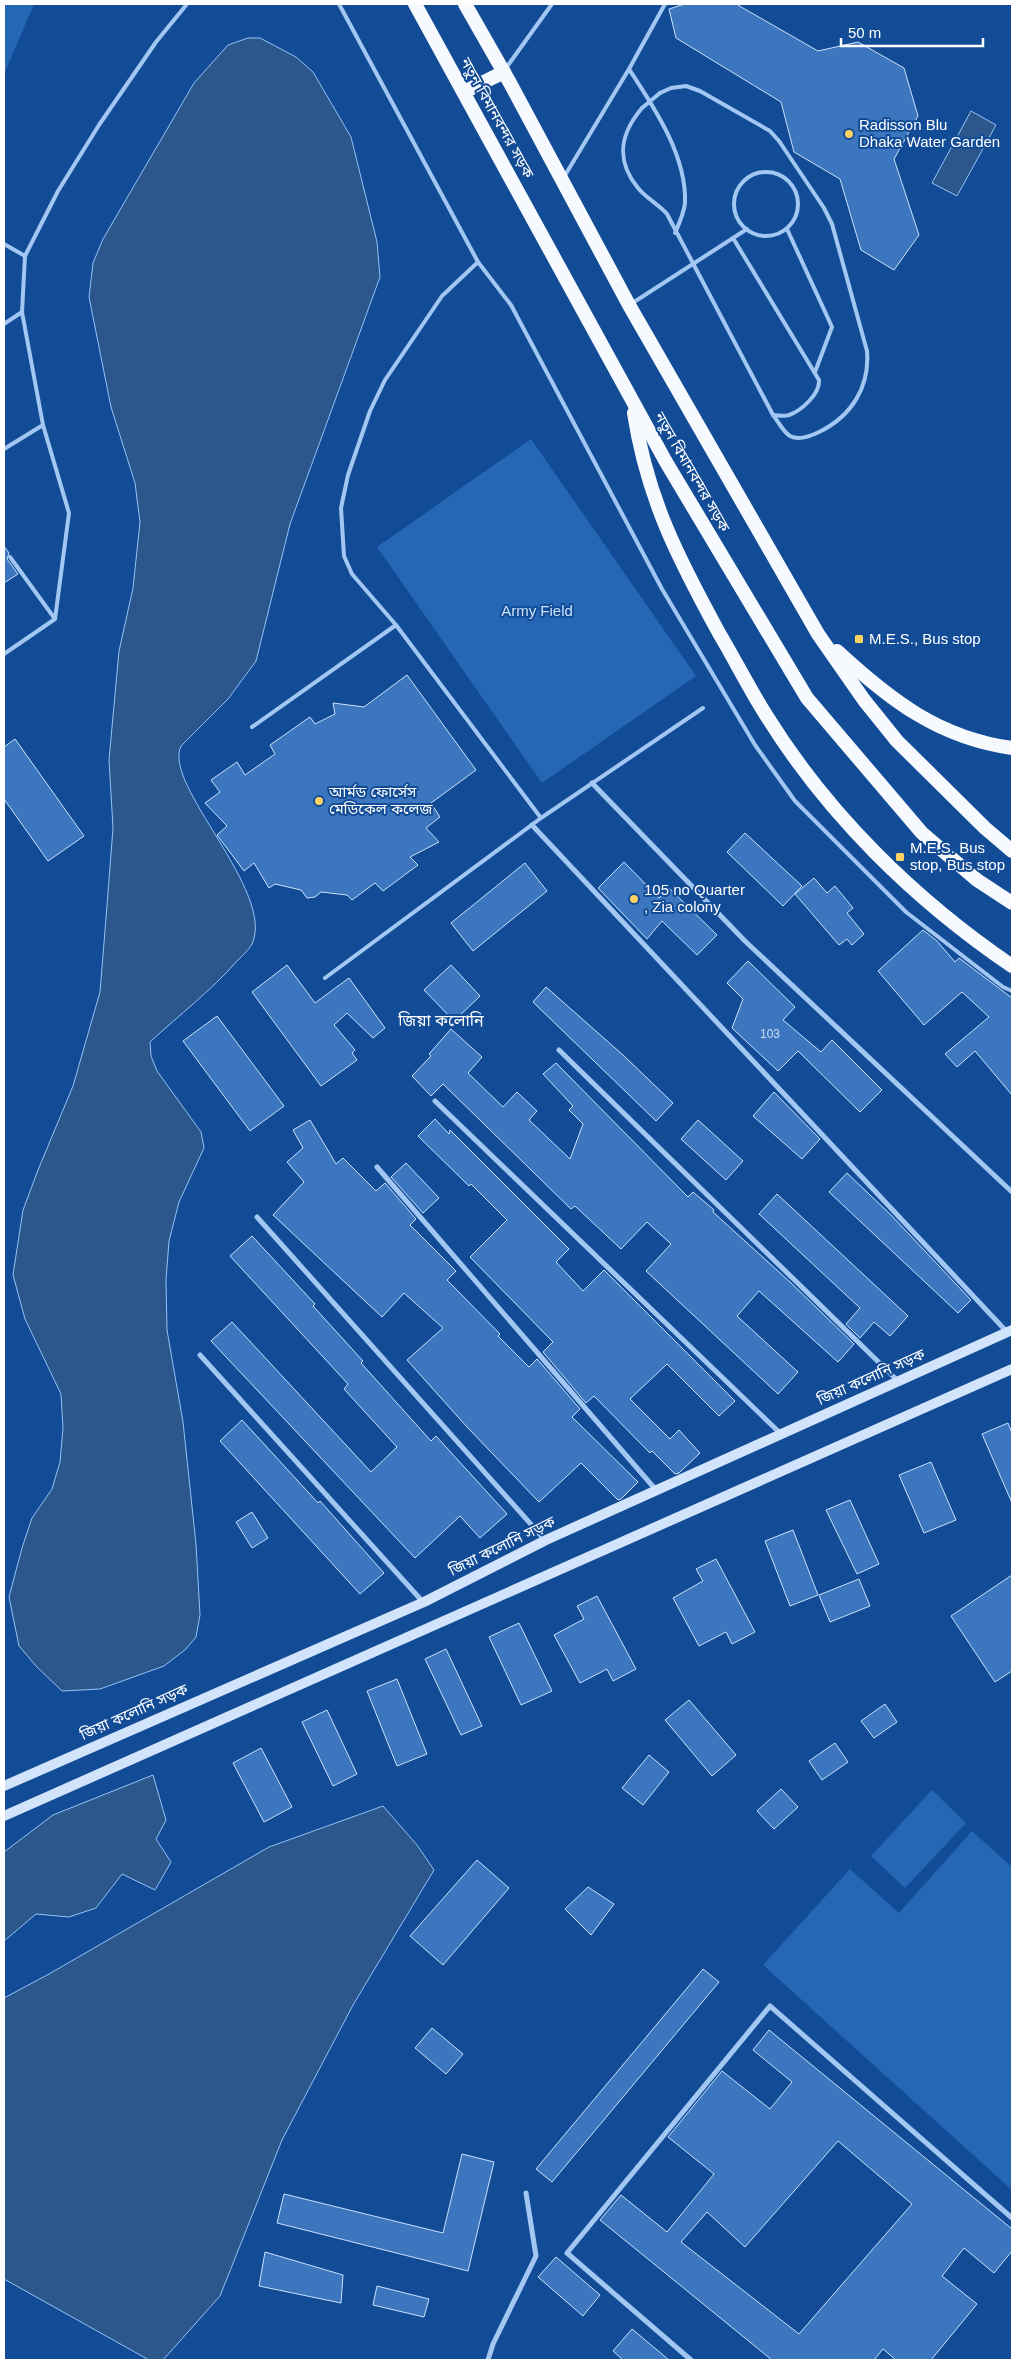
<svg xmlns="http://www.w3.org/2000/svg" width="1016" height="2364" font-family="Arial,'Noto Sans Bengali',sans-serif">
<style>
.green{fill:#2566b5}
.water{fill:#2c578d;stroke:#94c2f6}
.building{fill:#3b76be;stroke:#cae1fd;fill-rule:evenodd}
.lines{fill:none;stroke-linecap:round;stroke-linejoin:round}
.service{stroke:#a3c7f3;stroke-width:4}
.minor{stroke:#a3c7f3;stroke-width:5}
.secondary{stroke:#d2e4fc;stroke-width:10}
.trunk{stroke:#f6faff;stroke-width:14}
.service-bridge{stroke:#a3c7f3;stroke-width:4}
.poi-dot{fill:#ffd264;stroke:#134c96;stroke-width:2}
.labels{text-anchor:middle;stroke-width:4;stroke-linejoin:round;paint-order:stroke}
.number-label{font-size:12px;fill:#ceddef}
.street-label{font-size:15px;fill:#fff;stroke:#134c96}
.poi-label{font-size:15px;fill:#fff;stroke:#134c96;text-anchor:start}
.park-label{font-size:15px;fill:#cae1fd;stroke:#134c96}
.neighbourhood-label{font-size:16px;fill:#fff;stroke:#134c96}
</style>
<rect width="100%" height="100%" fill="#134c96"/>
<!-- green -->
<g class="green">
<polygon points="4,4 34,4 4,74"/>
<polygon points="531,439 696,676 542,783 377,547"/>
<polygon points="932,1790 966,1823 905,1888 871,1856"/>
<polygon points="972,1831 1012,1867 1012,2190 763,1965 850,1869 899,1913"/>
</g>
<!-- water -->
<g class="water">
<path d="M248,38H260L296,57L313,72L351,137L377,242L380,277L290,524L256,661L228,699L181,746C162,785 276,891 252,944C249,950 242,956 237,961C211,991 179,1015 150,1042L151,1056L157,1071L201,1132L204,1148L179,1202L169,1241L166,1280L167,1330L183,1422L196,1544L200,1615L196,1637L186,1649L164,1666L100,1689L62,1691L36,1666L19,1646L9,1597L22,1548L32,1518L52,1489L60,1462L63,1428L61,1394L25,1319L13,1275L23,1210L38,1170L73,1086L100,992L106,918L113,828L109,760L119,651L133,588L140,522L135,483L111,407L89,297L93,263L103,239L194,83L228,45Z"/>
<polygon points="971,111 996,125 957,196 932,183"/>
<polygon points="153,1775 166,1820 156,1839 171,1862 155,1890 122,1874 96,1908 69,1917 36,1914 4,1941 4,1852 53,1815"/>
<polygon points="383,1806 417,1845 434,1870 353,2005 282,2140 220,2296 163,2360 149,2360 4,2279 4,1998 49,1974 269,1847"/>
</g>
<!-- building -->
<g class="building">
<polygon points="685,4 736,4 818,51 858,42 904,68 918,116 894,159 919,235 894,270 861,250 840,179 794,152 781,102 676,38 669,9"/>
<polygon points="4,546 9,553 7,559 18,574 4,583"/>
<polygon points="407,675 476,770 431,803 440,817 426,828 439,842 410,857 418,865 383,891 375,883 352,900 347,895 321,892 315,897 307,898 301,890 275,884 269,888 254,863 244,871 217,835 227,826 205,803 220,792 211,780 237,762 245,775 275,754 270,745 310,717 315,724 335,714 333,703 364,707"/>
<polygon points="15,739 84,836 48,861 4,799 4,747"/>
<polygon points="745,833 802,886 783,906 727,852"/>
<polygon points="624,862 659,898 669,888 717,935 697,955 662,921 647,939 598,888"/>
<polygon points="525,863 547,891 473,951 451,923"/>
<polygon points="814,878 827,893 835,886 853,908 847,913 864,934 852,945 847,939 839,945 795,894"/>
<polygon points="923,930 937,941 955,962 959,958 1012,998 1012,1095 975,1051 957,1067 945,1054 989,1017 962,992 924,1025 878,971"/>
<polygon points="748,961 795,1007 783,1020 821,1052 832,1040 882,1090 860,1112 798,1051 778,1071 732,1028 743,999 727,983"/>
<polygon points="287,965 315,1003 349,978 385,1028 373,1038 347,1013 334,1025 355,1050 352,1053 357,1060 321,1086 252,992"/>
<polygon points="451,965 480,996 454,1021 424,990"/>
<polygon points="546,987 623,1055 673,1103 656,1121 533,1002"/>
<polygon points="217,1016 284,1106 250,1131 183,1041"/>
<polygon points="451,1029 482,1057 468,1073 503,1107 517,1092 537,1111 529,1120 570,1159 583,1124 569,1110 573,1106 543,1074 556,1063 688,1197 693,1192 714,1210 713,1212 790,1282 854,1344 838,1362 759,1291 737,1316 798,1372 778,1394 646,1271 671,1244 647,1222 621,1249 575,1206 571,1209 443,1084 431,1096 412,1076 431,1056 429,1054"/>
<polygon points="774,1092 820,1139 802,1159 753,1116"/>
<polygon points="435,1119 449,1134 450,1130 569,1249 556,1262 583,1291 604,1270 735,1401 719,1416 667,1364 630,1399 670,1439 679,1430 700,1453 679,1473 675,1474 652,1451 650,1453 594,1396 586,1403 543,1352 553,1342 470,1257 507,1220 471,1184 469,1186 418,1136"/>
<polygon points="310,1120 336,1164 343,1158 376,1191 385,1183 416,1219 410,1225 456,1271 447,1280 500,1334 498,1336 529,1367 537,1359 580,1409 572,1417 638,1482 621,1499 618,1500 581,1463 539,1502 467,1427 407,1360 443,1328 404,1293 382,1317 273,1215 304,1182 287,1162 303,1148 293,1130"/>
<polygon points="698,1120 743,1161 726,1180 681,1139"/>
<polygon points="406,1163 439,1198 423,1213 391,1177"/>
<polygon points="847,1173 891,1215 971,1300 958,1313 829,1192"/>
<polygon points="777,1194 908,1316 890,1336 874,1322 860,1338 846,1324 860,1308 759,1214"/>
<polygon points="252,1236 315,1304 313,1306 363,1361 361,1363 431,1441 436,1436 507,1514 480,1538 460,1516 415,1558 211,1341 232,1322 371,1472 397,1447 344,1389 348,1384 230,1256"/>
<polygon points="242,1420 318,1503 320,1501 384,1573 360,1594 220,1441"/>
<polygon points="1008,1423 1012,1433 1012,1503 982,1434"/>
<polygon points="931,1462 956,1520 924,1533 899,1475"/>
<polygon points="850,1500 879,1564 857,1574 826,1510"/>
<polygon points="252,1512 268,1538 252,1548 236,1522"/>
<polygon points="793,1530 818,1595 790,1606 765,1541"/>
<polygon points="716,1559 755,1632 732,1644 726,1632 699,1646 673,1598 703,1581 696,1569"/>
<polygon points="1012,1575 1012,1671 995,1682 951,1616"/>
<polygon points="859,1579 870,1606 830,1622 819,1595"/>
<polygon points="597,1596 636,1669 613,1681 607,1669 580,1683 554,1635 584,1619 577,1606"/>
<polygon points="519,1623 552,1691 521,1705 489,1637"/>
<polygon points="446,1649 482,1726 461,1735 425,1659"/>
<polygon points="397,1679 427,1754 397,1766 367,1691"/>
<polygon points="689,1700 736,1755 712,1776 665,1720"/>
<polygon points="885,1704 897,1722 874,1738 861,1721"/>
<polygon points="327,1710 357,1774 333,1786 302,1722"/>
<polygon points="835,1743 848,1762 822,1780 809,1761"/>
<polygon points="261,1748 292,1807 264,1822 233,1763"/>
<polygon points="649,1755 669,1772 643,1805 622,1788"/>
<polygon points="781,1789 798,1807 774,1829 757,1811"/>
<polygon points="477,1860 509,1888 443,1965 410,1936"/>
<polygon points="588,1887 614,1904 591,1935 565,1909"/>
<polygon points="703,1969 719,1982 552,2182 536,2169"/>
<polygon points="432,2028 463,2054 446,2074 415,2048"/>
<path d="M769,2030L1012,2229V2251L994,2273L964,2248L942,2276L977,2304L931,2360H896L883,2349L874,2360H772L600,2220L621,2195L667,2232L714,2174L668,2137L722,2071L770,2109L792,2082L753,2050ZM838,2141L912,2204L799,2334L681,2242L707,2212L745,2247Z"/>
<polygon points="462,2154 494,2162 468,2271 277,2223 284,2194 443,2233"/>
<polygon points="265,2252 343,2275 341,2303 259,2286"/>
<polygon points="556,2257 600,2295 583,2316 538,2277"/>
<polygon points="377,2286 429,2299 424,2317 373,2305"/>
<polygon points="632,2329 669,2360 623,2360 613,2351"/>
</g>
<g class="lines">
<!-- service -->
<g class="service">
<polyline points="339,4 478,262 511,305 662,589 755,745 795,801 906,912 1003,987 1012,991"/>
<polyline points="506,68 552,4"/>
<path d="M629,69C654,107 687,156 685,203C684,213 679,224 675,233"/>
<path d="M642,108C620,134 615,160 638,188C646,198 658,204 667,214L773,415C778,421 783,432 790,436C799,441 811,436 819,432C852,416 870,386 867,351L832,224L824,208L779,141L770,131L700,91L686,86L671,88L660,93"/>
<circle cx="766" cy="204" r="32"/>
<polyline points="564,177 629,69 665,4"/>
<polyline points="787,229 832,327 815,372"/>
<path d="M733,238L819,380C820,394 801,411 789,415C784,417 778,415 773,415"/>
<polyline points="4,244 25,256"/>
<polyline points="631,304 747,229"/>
<polyline points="4,324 22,312"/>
<polyline points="4,449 43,425"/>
<polyline points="10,557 55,619"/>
<polyline points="396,625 352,574 344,556 341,508 348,475 370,411 385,380 442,296 478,262"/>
<polyline points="4,654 55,619 69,513 43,425 22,312 25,256 58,191 99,125 156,42 187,4"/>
<polyline points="252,727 396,625 541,818"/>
<polyline points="325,978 541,818 703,708"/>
</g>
<!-- minor -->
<g class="minor">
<polyline points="592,783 745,941 1012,1192"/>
<polyline points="532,825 1007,1332"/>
<polyline points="559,1050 898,1381"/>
<polyline points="435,1101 781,1434"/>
<polyline points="377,1167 656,1490"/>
<polyline points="257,1217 545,1540"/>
<polyline points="200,1355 423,1602"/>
<polyline points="488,2360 493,2344 536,2256 526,2193"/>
<polyline points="691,2360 567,2253 770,2006 1012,2218"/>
</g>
<!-- secondary -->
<g class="secondary">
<polyline points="4,1786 424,1602 546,1540 1012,1330"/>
<polyline points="4,1816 1012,1369"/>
</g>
<!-- trunk -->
<g class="trunk">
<polyline points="415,4 666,462 807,698 922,833 977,880 1012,903"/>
<polyline points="465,4 510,83 629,305 818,634 864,700 897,741 985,828 1012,851"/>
<polyline points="464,92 504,72"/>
<path d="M634,413C647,498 678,558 719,633C735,660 749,688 766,715C828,815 915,900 1012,966"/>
<path d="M837,651C890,700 939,738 1012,748"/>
</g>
<!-- service-bridge -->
<polyline class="service-bridge" points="642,108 660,93"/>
</g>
<!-- markers -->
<g class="poi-dot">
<circle cx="849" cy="134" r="5"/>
<rect x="854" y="634" width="10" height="10" rx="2.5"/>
<circle cx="319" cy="801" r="5"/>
<rect x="895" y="852" width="10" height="10" rx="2.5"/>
<circle cx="634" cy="899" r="5"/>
</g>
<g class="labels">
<!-- number labels -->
<g class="number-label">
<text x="770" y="1038">103</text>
</g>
<!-- street labels -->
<g class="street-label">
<text transform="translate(497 118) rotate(61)" y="5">নতুন বিমানবন্দর সড়ক</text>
<text transform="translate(692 472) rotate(60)" y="5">নতুন বিমানবন্দর সড়ক</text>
<text transform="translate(871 1377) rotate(-24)" y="5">জিয়া কলোনি সড়ক</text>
<text transform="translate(502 1546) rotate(-26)" y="5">জিয়া কলোনি সড়ক</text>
<text transform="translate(134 1712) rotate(-24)" y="5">জিয়া কলোনি সড়ক</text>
</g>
<!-- poi labels -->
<g class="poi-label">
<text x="859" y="130">Radisson Blu<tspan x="859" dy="17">Dhaka Water Garden</tspan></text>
<text x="869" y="644">M.E.S., Bus stop</text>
<text x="329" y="797">আর্মড ফোর্সেস<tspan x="329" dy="17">মেডিকেল কলেজ</tspan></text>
<text x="910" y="853">M.E.S. Bus<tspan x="910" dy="17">stop, Bus stop</tspan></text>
<text x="644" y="895">105 no Quarter<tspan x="644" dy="17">, Zia colony</tspan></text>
</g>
<!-- park labels -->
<g class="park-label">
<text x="537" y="616">Army Field</text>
</g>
<!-- neighbourhood labels -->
<g class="neighbourhood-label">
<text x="441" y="1026">জিয়া কলোনি</text>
</g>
</g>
<!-- border -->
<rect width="1016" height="2364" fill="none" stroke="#ffffff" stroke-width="10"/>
<!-- scale -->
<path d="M841 38v8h142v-8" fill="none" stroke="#ffffff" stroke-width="2.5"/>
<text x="848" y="38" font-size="15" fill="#ffffff" stroke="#134c96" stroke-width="4" paint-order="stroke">50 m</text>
</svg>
